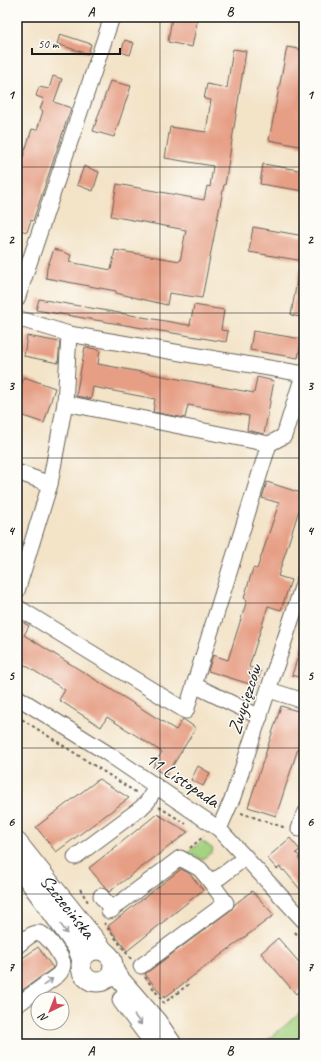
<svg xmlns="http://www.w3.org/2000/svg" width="321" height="1061" font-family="Caveat,sans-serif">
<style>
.green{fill:#a5d381;stroke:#60784e}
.building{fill:#e69e84}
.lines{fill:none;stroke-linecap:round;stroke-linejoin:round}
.minor-casing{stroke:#676258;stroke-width:17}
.major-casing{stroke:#676258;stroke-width:21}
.path{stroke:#676258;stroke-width:2;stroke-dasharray:3 3;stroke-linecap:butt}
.minor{stroke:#fff;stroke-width:15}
.major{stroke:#fff;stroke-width:19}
.oneway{stroke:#999}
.grid{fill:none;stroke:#1c1c1c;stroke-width:1;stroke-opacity:0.55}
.labels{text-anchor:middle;stroke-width:3;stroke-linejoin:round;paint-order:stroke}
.street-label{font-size:19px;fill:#1c1c1c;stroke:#fdfcf7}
.neatline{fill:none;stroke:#1c1c1c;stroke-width:1.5}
.grid-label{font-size:13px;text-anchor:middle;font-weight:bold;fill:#1c1c1c}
</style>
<rect width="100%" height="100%" fill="#fdfcf7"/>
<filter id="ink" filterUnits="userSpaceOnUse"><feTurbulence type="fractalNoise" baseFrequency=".025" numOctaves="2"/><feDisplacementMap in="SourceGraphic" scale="8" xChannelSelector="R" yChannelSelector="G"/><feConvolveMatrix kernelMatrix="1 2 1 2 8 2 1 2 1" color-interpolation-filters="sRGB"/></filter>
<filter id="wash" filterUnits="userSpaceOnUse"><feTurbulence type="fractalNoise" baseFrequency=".012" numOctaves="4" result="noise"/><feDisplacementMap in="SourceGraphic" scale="16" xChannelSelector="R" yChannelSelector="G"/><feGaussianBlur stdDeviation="0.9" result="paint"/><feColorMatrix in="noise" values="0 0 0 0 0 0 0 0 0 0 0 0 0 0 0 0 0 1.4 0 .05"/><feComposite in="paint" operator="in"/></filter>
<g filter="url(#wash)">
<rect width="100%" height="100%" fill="#f3e3c7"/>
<!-- green -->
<g class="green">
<polygon points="202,841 212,848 213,851 202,860 195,855 193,857 186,854"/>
<polygon points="304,1010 304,1044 267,1044 265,1042"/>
</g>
<g id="blocks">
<!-- building -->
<g class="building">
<polygon points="172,17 198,17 192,47 168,42"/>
<polygon points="60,34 91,44 88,54 57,44"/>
<polygon points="125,40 134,43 130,55 121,52"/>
<polygon points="287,47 304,50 304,147 269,140"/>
<polygon points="233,49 246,51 225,185 224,185 202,298 169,293 167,305 116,293 116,291 46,278 47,268 54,249 71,255 69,262 111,270 115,250 180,261 186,230 111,216 117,184 204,200 207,186 210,187 213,166 165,158 170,127 206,132 211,100 204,99 207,84 227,88"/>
<polygon points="53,76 62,79 54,102 71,108 33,221 31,220 27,232 17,229 17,176 32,129 37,130 43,111 40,109 44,99 36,96 39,87 49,89"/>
<polygon points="110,81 131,86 114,137 93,131"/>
<polygon points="263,164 304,171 304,191 260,184"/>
<polygon points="84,166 99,172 93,191 77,185"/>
<polygon points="253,227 304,236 304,261 249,252"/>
<polygon points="299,269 304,270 304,318 291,315"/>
<polygon points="39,299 188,325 190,325 194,305 224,310 221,330 228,331 226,342 36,310"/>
<polygon points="253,331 302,339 298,358 250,350"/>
<polygon points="27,336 60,342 58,363 24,356"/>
<polygon points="85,347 100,350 98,364 254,393 257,377 274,381 264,434 247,430 249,416 188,405 185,418 153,412 155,399 93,387 91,399 76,396"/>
<polygon points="24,377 55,388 44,423 17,414 17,398"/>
<polygon points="267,482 304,494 304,511 299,510 278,576 291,580 281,610 268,606 249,667 261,671 256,686 208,671 213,655 228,660 247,600 244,598 253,568 257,569 279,503 262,498"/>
<polygon points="17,619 29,626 24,635 176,730 183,719 196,728 166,776 153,767 162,752 107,717 101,727 59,700 65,690 17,660"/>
<polygon points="302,643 304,643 304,679 292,675"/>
<polygon points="281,706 304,713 304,730 276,816 248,807"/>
<polygon points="198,766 210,773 203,786 191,780"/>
<polygon points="99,779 129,798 56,852 36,827"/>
<polygon points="157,814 188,832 109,892 89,868"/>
<polygon points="290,838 300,850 296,853 300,857 298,858 304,865 304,894 284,870 283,871 280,867 277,869 267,858"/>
<polygon points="181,869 190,874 203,890 127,951 108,926"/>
<polygon points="252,891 274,915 164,998 145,974 231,910 235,904"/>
<polygon points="278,938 304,968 304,986 296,994 261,953"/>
<polygon points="38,947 53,968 17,994 17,962"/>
</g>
</g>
</g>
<g filter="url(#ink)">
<use href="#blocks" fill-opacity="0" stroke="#676258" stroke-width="1"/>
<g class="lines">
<!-- minor casing -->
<g class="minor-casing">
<g id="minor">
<polyline points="17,299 112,17"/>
<polyline points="17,318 69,334 304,374"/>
<polyline points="65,403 69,334"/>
<polyline points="269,444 284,436 304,372"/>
<polyline points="17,472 50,484"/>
<polyline points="17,591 50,484 65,403 269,444 186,711 17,607"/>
<polyline points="194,685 260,717"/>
<polyline points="269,690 304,701"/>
<polyline points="17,697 107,753 219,829 304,921"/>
<polyline points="219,829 233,797 304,581"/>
<polyline points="299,829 304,814"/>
<polyline points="75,857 141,808 148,801 156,786"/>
<polyline points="101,896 112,910"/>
<polyline points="109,911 180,858 200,869 210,881"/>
<path d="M17,946C23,942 31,932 39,933C46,933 63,957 63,964C63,969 61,972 58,975L17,1005"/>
<polyline points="141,966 226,903 210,881 220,877 246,857"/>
</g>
</g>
<!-- major casing -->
<g class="major-casing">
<g id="major">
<path id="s1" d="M17,842L104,951"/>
<polyline points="17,864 77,947 82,960"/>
<circle cx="97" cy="966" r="16"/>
<polyline points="113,968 117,976 157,1022 172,1044"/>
<polyline points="122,1000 155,1044"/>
</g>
</g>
<!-- path -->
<g class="path">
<polyline points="17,716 137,793"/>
<polyline points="159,807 186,824"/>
<polyline points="241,813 286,828"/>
<polyline points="190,848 204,836"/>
<polyline points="80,889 88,902"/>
<polyline points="104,923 131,959"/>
<polyline points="295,932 304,943"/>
<polyline points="145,977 164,1003 189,984"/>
</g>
<!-- minor -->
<use href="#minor" class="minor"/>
<!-- major -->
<use href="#major" class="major"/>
</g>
<!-- one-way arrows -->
<defs><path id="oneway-shaft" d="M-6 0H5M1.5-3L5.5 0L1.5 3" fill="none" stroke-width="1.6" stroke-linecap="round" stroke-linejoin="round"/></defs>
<g class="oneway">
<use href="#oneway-shaft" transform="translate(64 929) rotate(55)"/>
<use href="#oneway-shaft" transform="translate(48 982) rotate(-36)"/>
<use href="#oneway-shaft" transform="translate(138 1020) rotate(53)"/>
</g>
</g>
<!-- grid -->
<path class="grid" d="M160,17V1044M17,167H304M17,313H304M17,458H304M17,603H304M17,748H304M17,894H304"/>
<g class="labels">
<!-- street labels -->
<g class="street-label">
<text transform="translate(244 699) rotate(-72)" y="7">Zwycięzców</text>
<text transform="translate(183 779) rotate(34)" y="7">11 Listopada</text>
<text dy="7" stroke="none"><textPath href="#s1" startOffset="82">Szczecińska</textPath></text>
</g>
</g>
<!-- margin -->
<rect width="321" height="1061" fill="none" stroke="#fdfcf7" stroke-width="44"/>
<!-- north arrow -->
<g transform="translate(50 1011) rotate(223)"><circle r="19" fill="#fdfcf7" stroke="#a3a29f"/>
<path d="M0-3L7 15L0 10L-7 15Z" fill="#d1495b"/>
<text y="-6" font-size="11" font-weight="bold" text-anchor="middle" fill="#1c1c1c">N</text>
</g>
<!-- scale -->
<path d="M32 48v6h88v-6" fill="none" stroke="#1c1c1c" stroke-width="2"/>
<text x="38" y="48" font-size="12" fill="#1c1c1c" stroke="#fdfcf7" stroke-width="3" paint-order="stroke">50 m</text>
<rect x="22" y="22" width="277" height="1017" class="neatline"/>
<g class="grid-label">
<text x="91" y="16">A</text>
<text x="230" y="16">B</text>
<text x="11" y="99">1</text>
<text x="310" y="99">1</text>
<text x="11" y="244">2</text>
<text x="310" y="244">2</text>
<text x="11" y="390">3</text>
<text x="310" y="390">3</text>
<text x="11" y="535">4</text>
<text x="310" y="535">4</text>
<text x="11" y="680">5</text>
<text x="310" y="680">5</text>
<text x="11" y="826">6</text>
<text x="310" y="826">6</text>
<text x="11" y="971">7</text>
<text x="310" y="971">7</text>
<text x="91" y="1055">A</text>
<text x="230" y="1055">B</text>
</g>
</svg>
